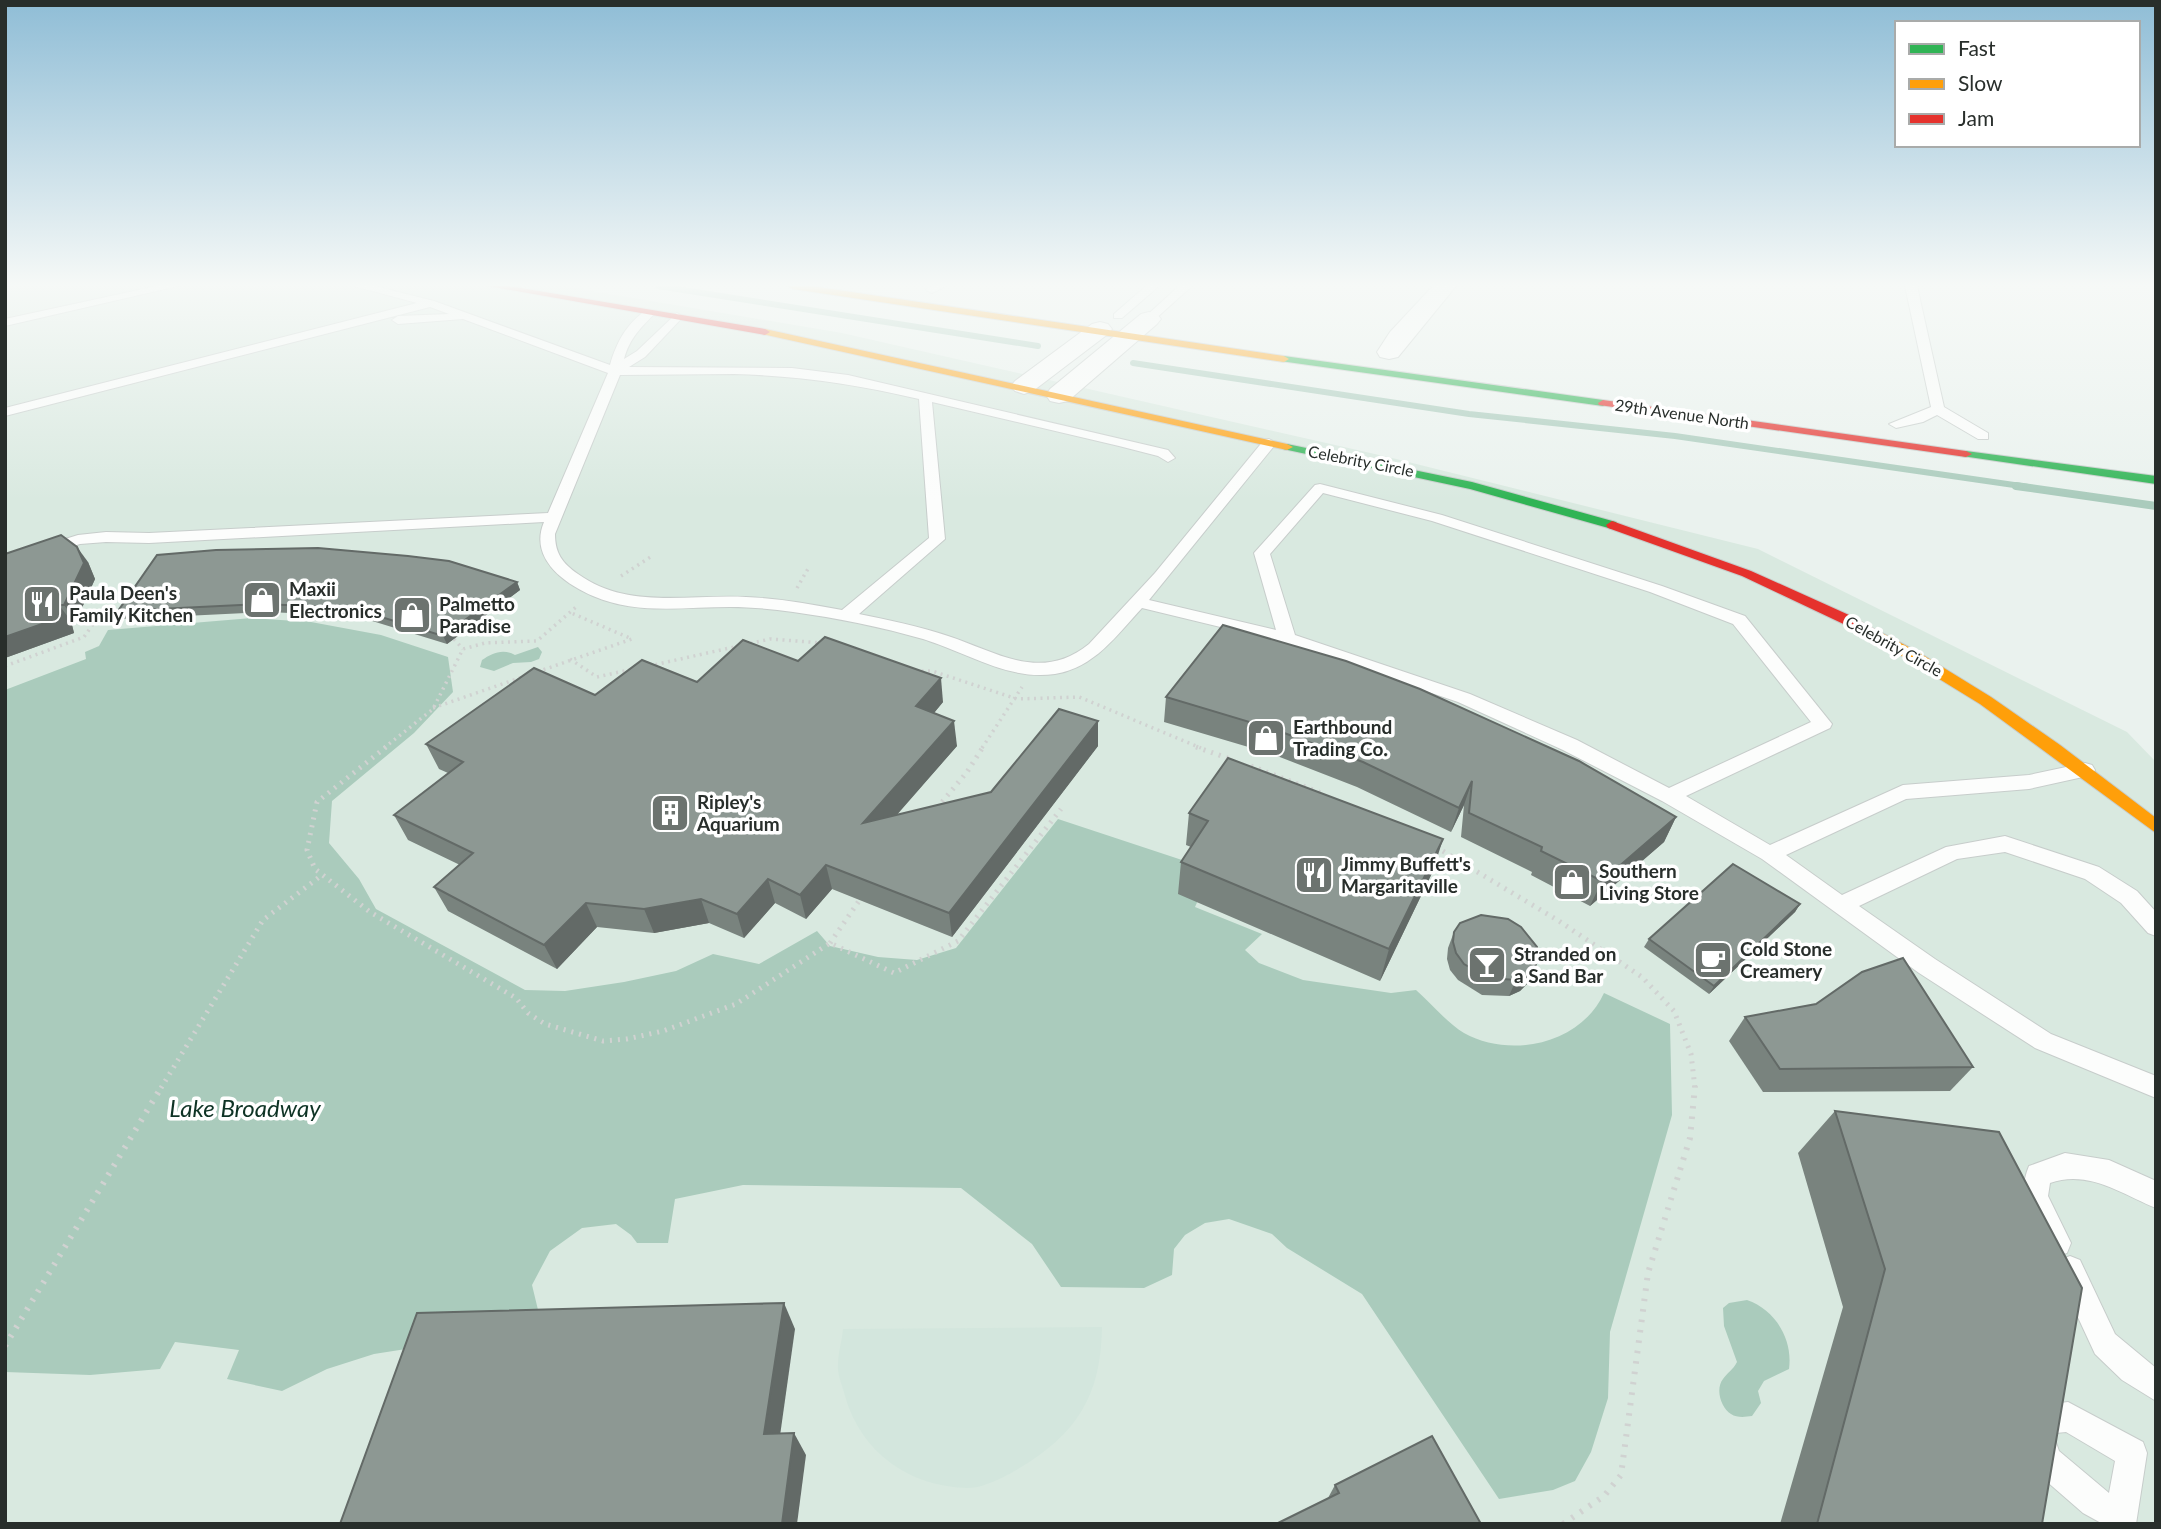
<svg xmlns="http://www.w3.org/2000/svg" width="2161" height="1529" font-family="Lato,sans-serif">
<style>
.built{fill:#d9e9e0}
.green{fill:#d3e6dd}
.water{fill:#aacbbc}
.lines{fill:none;stroke-linecap:round;stroke-linejoin:round}
.stream-far1{stroke:#aacbbc;stroke-width:6}
.stream{stroke:#aacbbc;stroke-width:8}
.lane-casing{stroke:#c7cdcb;stroke-width:2}
.street-casing{stroke:#c7cdcb;stroke-width:2}
.fast-casing{stroke:#c7cdcb;stroke-width:2}
.slow-casing{stroke:#c7cdcb;stroke-width:2}
.jam-casing{stroke:#c7cdcb;stroke-width:2}
.path-far2{stroke:#d0d2d1;stroke-width:3.5;stroke-dasharray:2 4.5;stroke-linecap:butt}
.path-far1{stroke:#d0d2d1;stroke-width:5;stroke-dasharray:2 6;stroke-linecap:butt}
.path{stroke:#d0d2d1;stroke-width:6;stroke-dasharray:2.5 8;stroke-linecap:butt}
.lane{fill:#fcfdfc;fill-rule:evenodd}
.street{fill:#fcfdfc;fill-rule:evenodd}
.fast{fill:#30b455;fill-rule:evenodd}
.slow{fill:#ff9f0a;fill-rule:evenodd}
.jam{fill:#e5322d;fill-rule:evenodd}
.wall{fill:#79837e}
.shaded-wall{fill:#636a67}
.building{fill:#8d9893;stroke:#636a67;stroke-width:2}
.labels{text-anchor:middle;stroke-width:7;stroke-linejoin:round;paint-order:stroke}
.far-street-label{font-size:16px;fill:#282e2b;stroke:#fff}
.poi-label{font-size:19px;font-weight:bold;fill:#282e2b;stroke:#fff;text-anchor:start}
.near-water-label{font-size:24px;font-style:italic;fill:#0e3325;stroke:#fff}
</style>
<rect width="100%" height="100%" fill="#eaf2ee"/>
<!-- built -->
<polygon class="built" points="5,286 562,286 842,333 1388,457 1758,549 2127,732 2156,762 2156,1524 5,1524"/>
<!-- green -->
<path class="green" d="M1102,1327C1101,1396 1077,1434 1018,1469C1005,1477 983,1488 968,1488C910,1487 861,1453 845,1396C843,1387 837,1375 838,1365C838,1353 842,1341 843,1329Z"/>
<!-- water -->
<g class="water">
<path d="M252,618L311,622L381,635L448,657L453,692L414,733L332,801L329,843L359,879L376,909L525,990L565,991L624,982L676,971L713,954L759,964L817,931L830,946L878,957L917,960L956,948L1058,819L1182,860L1213,867L1195,907L1262,934L1245,950L1259,963L1303,980L1391,993L1416,990C1431,1003 1447,1023 1464,1033C1511,1059 1581,1044 1604,993L1670,1024L1672,1115L1610,1332L1608,1398L1591,1452L1575,1481L1553,1490L1499,1499L1362,1294L1287,1248L1272,1234L1229,1219L1205,1223L1185,1235L1174,1249L1172,1275L1144,1288L1061,1287L1032,1244L961,1188L743,1185L675,1199L668,1243H637L631,1235L616,1224L582,1228L550,1251L532,1285L539,1314L406,1349L374,1354L327,1369L282,1391L227,1379L239,1350L175,1342L160,1369L90,1375L5,1372V690L86,659L85,652L99,646L108,630Z"/>
<path d="M538,647L542,652L539,659L531,662L513,663L494,671L480,667L482,660C492,653 503,648 515,655Z"/>
<path d="M1747,1300C1776,1310 1793,1340 1789,1369L1764,1381L1758,1391L1761,1403L1752,1416C1745,1417 1737,1418 1731,1414C1721,1408 1715,1389 1723,1379C1727,1373 1733,1370 1737,1362L1724,1326L1723,1308L1729,1303Z"/>
</g>
<g class="lines">
<!-- stream-far1 -->
<g class="stream-far1">
<polyline points="658,286 1038,346"/>
<polyline points="1133,363 1469,414 1675,436 2028,487"/>
</g>
<!-- stream -->
<polyline class="stream" points="2016,486 2156,506"/>
<!-- lane casing -->
<g class="lane-casing">
<g id="lane">
<polygon points="157,286 178,286 5,326 5,319"/>
<path d="M354,286H374L434,301L610,365C617,341 626,325 646,310L656,312C641,328 630,337 624,359L637,351L677,313L683,317L681,319L645,357L629,367L792,368L848,375L1168,450L1175,458L1168,462L1158,456L1119,446L932,402L945,539L859,614C888,620 919,626 948,636C997,652 1041,683 1089,644L1155,573L1264,440L1269,439L1276,443L1274,446L1149,600L1276,630L1254,553L1315,485L1320,484L1442,515L1662,586L1745,616L1832,724L1830,728L1686,796L1770,845L1903,785L2029,775L2085,763L2092,765L2095,770L2092,775L2029,789L1906,799L1786,855L1842,895L1946,847L2005,836L2099,867L2137,891L2156,912V936L2148,933L2121,903L2085,879L2005,852L1957,859L1859,906L1935,959L2051,1034L2156,1076V1098L2035,1048L1919,973L1762,859L1662,801L1563,750L1458,702L1282,642L1142,608C1117,635 1094,668 1055,674C1008,681 966,652 923,639C881,627 837,618 793,612C772,609 751,607 730,607C684,607 636,615 593,596C563,583 529,558 544,522L149,543L106,542L80,544L5,568V558L78,535L106,532L149,533L548,513L608,373L463,319L398,324L392,320L398,316L449,314L430,307L5,416V408L417,303ZM734,374C800,376 854,384 919,399L929,538L842,610C811,604 778,598 746,597C688,594 628,610 578,574C562,563 555,553 555,534L620,375ZM1323,493L1432,521L1650,592L1733,624L1811,722L1669,788L1577,740L1470,694L1295,635L1270,554Z"/>
<polygon points="931,286 946,286 932,293 926,290"/>
<polygon points="1146,286 1159,286 1122,318 1114,318 1114,314"/>
<polygon points="1179,286 1192,286 1153,321 1145,321 1145,317"/>
<polygon points="1905,286 1917,286 1944,407 1988,433 1988,439 1978,439 1937,415 1923,422 1896,428 1889,424 1931,407"/>
<path d="M2065,1153L2109,1160L2156,1181V1208C2122,1194 2088,1169 2050,1183L2048,1196L2071,1243L2067,1253L2057,1256L2047,1253C2034,1224 2015,1198 2029,1166Z"/>
<polygon points="2070,1256 2080,1260 2115,1334 2156,1368 2156,1401 2122,1380 2095,1354 2056,1270 2060,1260"/>
<path d="M2068,1402L2143,1442L2147,1453L2136,1524H2103L2083,1513L2037,1473L2023,1436C2034,1408 2038,1405 2068,1402ZM2066,1432L2115,1461L2109,1493L2059,1451L2054,1437L2056,1433Z"/>
</g>
</g>
<!-- street casing -->
<g class="street-casing">
<g id="street">
<polygon points="1433,286 1456,286 1398,357 1389,359 1380,357 1377,352 1390,332"/>
<polygon points="1149,312 1157,314 1161,319 1157,324 1068,401 1059,403 1050,401 1046,395 1050,389 1141,314"/>
<polygon points="1100,322 1108,324 1112,329 1108,334 1033,391 1024,394 1015,391 1011,386 1015,381 1092,324"/>
</g>
</g>
<!-- fast casing -->
<g class="fast-casing">
<g id="fast">
<polygon points="1284,356 1603,400 1608,403 1603,406 1280,361 1279,359"/>
<polygon points="1287,444 1472,482 1616,522 1618,525 1612,529 1470,489 1283,449 1283,445"/>
<polygon points="1966,451 2156,476 2156,484 1962,456 1960,454"/>
</g>
</g>
<!-- slow casing -->
<g class="slow-casing">
<g id="slow">
<polygon points="788,286 811,286 1284,356 1289,359 1284,362 793,289"/>
<polygon points="765,329 1287,444 1293,447 1287,450 762,334 762,330"/>
<polygon points="1876,630 1918,652 1991,697 2060,745 2156,818 2156,833 1980,704 1871,637 1869,634"/>
</g>
</g>
<!-- jam casing -->
<g class="jam-casing">
<g id="jam">
<polygon points="488,286 509,286 765,329 770,332 765,335"/>
<polygon points="1603,400 1966,451 1972,454 1966,457 1599,405 1598,403"/>
<polygon points="1612,521 1751,571 1849,615 1883,634 1876,638 1871,637 1742,576 1608,528 1606,525"/>
</g>
</g>
<!-- path-far2 -->
<g class="path-far2">
<polyline points="621,576 652,556"/>
<polyline points="797,588 809,567"/>
<polyline points="454,639 463,649"/>
<polyline points="570,659 597,677 633,669"/>
<polyline points="5,666 84,637 98,617 125,614"/>
<polyline points="649,666 770,639 822,643"/>
<polyline points="915,671 932,671 1017,699 1079,697 1201,748"/>
<polyline points="433,708 632,639 569,612"/>
<polyline points="384,748 433,709 463,649 485,643 537,641 576,607"/>
<polyline points="982,748 1022,687"/>
</g>
<!-- path-far1 -->
<g class="path-far1">
<polyline points="386,747 317,802 307,850 315,869 370,912 516,998 528,1013 545,1024 603,1041 627,1039 663,1031 736,1004 830,943 894,973 958,941 1061,809"/>
<polyline points="1196,747 1233,760"/>
<polyline points="1251,766 1321,793"/>
<polyline points="937,808 967,772 983,747"/>
<polyline points="1436,847 1559,921 1642,977 1674,1011 1691,1054 1695,1088"/>
<polyline points="830,943 861,898"/>
<polyline points="161,1088 263,920 322,875"/>
</g>
<!-- path -->
<g class="path">
<polyline points="5,1346 162,1086"/>
<polyline points="1563,1524 1604,1496 1621,1475 1648,1273 1690,1138 1695,1086"/>
</g>
<!-- lane -->
<use href="#lane" class="lane"/>
<!-- street -->
<use href="#street" class="street"/>
<!-- fast -->
<use href="#fast" class="fast"/>
<!-- slow -->
<use href="#slow" class="slow"/>
<!-- jam -->
<use href="#jam" class="jam"/>
</g>
<!-- wall -->
<g class="wall">
<polygon points="5,554 88,562 95,579 76,621 71,621 74,633 5,658"/>
<polygon points="517,582 520,590 447,644 356,616 268,612 123,619 118,611"/>
<polygon points="798,661 943,702 934,713 957,746 896,815 991,792 1098,721 1098,746 952,937 832,889 806,919 775,903 744,938 709,923 654,933 597,927 557,969 448,911 434,887 460,865 408,840 394,815 448,773 439,769 426,744 595,695 697,682"/>
<polygon points="1166,697 1676,817 1664,842 1590,906 1531,875 1532,872 1461,837 1464,805 1451,832 1357,787 1272,754 1164,722"/>
<polygon points="1189,813 1433,871 1380,981 1178,894 1181,862 1191,847 1186,845"/>
<polygon points="1800,904 1795,912 1709,994 1644,947 1649,939"/>
<polygon points="1454,932 1528,983 1520,991 1509,996 1482,995 1458,980 1450,970 1447,959 1448,948"/>
<polygon points="1816,1004 1973,1067 1950,1091 1763,1092 1729,1041 1745,1017"/>
<polygon points="1835,1111 2042,1524 1780,1524 1843,1307 1798,1153"/>
<polygon points="1335,1485 1481,1524 1328,1498"/>
</g>
<!-- shaded-wall -->
<g class="shaded-wall">
<polygon points="77,547 88,562 95,579 76,621 64,605"/>
<polygon points="517,582 520,590 447,644 443,636"/>
<polygon points="59,605 71,621 74,633 5,658 5,637"/>
<polygon points="941,678 943,702 919,731 916,706"/>
<polygon points="954,721 957,746 868,848 863,823"/>
<polygon points="1098,721 1098,746 952,937 949,913"/>
<polygon points="1472,781 1464,805 1451,832 1459,808"/>
<polygon points="1676,817 1664,842 1590,906 1602,881"/>
<polygon points="1443,839 1433,871 1380,981 1389,949"/>
<polygon points="826,865 832,889 806,919 800,895"/>
<polygon points="768,879 775,903 744,938 737,914"/>
<polygon points="701,899 709,923 654,933 644,909"/>
<polygon points="586,903 597,927 557,969 544,945"/>
<polygon points="1800,904 1795,912 1709,994 1714,986"/>
<polygon points="1535,967 1528,983 1520,991 1509,996 1516,980"/>
<polygon points="784,1303 795,1329 777,1457 764,1434"/>
<polygon points="794,1433 806,1455 797,1524 782,1524"/>
</g>
<!-- building -->
<g class="building">
<polygon points="61,535 77,547 84,563 64,605 59,605 62,617 5,637 5,554"/>
<polygon points="318,548 408,556 449,561 517,582 443,636 352,608 263,604 118,611 157,555 216,550"/>
<polygon points="1223,625 1346,661 1420,689 1579,761 1676,817 1602,881 1541,851 1542,847 1469,813 1472,781 1459,808 1363,762 1276,730 1166,697"/>
<polygon points="825,637 941,678 916,706 954,721 863,823 991,792 1059,709 1098,721 949,913 826,865 800,895 768,879 737,914 701,899 644,909 586,903 544,945 434,887 473,853 394,815 463,762 426,744 534,668 595,695 642,660 697,682 743,640 798,661"/>
<polygon points="1228,758 1443,839 1389,949 1181,862 1208,821 1189,813"/>
<polygon points="1733,864 1800,904 1714,986 1649,939"/>
<polygon points="1481,915 1508,919 1521,927 1537,947 1538,958 1535,967 1527,975 1516,980 1489,978 1464,964 1456,953 1453,942 1454,932 1460,923"/>
<polygon points="1903,958 1973,1067 1780,1069 1745,1017 1816,1004 1862,972"/>
<polygon points="1835,1111 1999,1132 2082,1288 2042,1524 1817,1524 1885,1269"/>
<polygon points="784,1303 764,1434 794,1433 782,1524 340,1524 417,1313"/>
<polygon points="1432,1436 1481,1524 1276,1524 1339,1493 1335,1485"/>
</g>
<!-- sky -->
<linearGradient id="sky" x2="0" y2="1"><stop stop-color="#8fbdd6"/><stop offset="0.57" stop-color="#f6f9f7"/><stop offset="1" stop-color="#f6f9f7" stop-opacity="0"/></linearGradient>
<rect width="2161" height="500" fill="url(#sky)"/>
<!-- icons -->
<defs>
<g id="shop-square" transform="scale(2.0125)"><rect x="-9" y="-9" width="18" height="18" rx="4" fill="#6c736f" stroke="#fff"/><path d="M-5-2.5h2.3a2.7 3.5 0 0 1 5.4 0H5L5.5 6h-11ZM-1.5-2.5h3a1.5 2.3 0 0 0-3 0Z" fill="#fff"/></g>
<g id="restaurant-square" transform="scale(2.0125)"><rect x="-9" y="-9" width="18" height="18" rx="4" fill="#6c736f" stroke="#fff"/><path d="M-5-6h1v4h1v-4h1v4h1v-4h1v5L-1.5 .5V6h-2V.5L-5-1ZM5-6V6H3V1.5H1.5Q1.5-4 5-6Z" fill="#fff"/></g>
<g id="building-square" transform="scale(2.0125)"><rect x="-9" y="-9" width="18" height="18" rx="4" fill="#6c736f" stroke="#fff"/><path d="M-4-6H4V6H1V3H-1V6H-4ZM-2.5-4.3h1.7v1.8h-1.7ZM.8-4.3h1.7v1.8H.8ZM-2.5-1h1.7V.8h-1.7ZM.8-1h1.7V.8H.8Z" fill="#fff"/></g>
<g id="cafe-square" transform="scale(2.0125)"><rect x="-9" y="-9" width="18" height="18" rx="4" fill="#6c736f" stroke="#fff"/><path d="M-5.5-4.5H6V0H3Q3 3.5 0 3.5H-2.5Q-5.5 3.5-5.5 0ZM3-3.2v2h1.7v-2ZM-6 4.5H4V6H-6Z" fill="#fff"/></g>
<g id="bar-square" transform="scale(2.0125)"><rect x="-9" y="-9" width="18" height="18" rx="4" fill="#6c736f" stroke="#fff"/><path d="M-6-5H6L.8 .8V4.5H3.5V6h-7V4.5H-.8V.8Z" fill="#fff"/></g>
</defs>
<g fill-rule="evenodd">
<use href="#shop-square" x="262" y="600"/>
<use href="#restaurant-square" x="42" y="604"/>
<use href="#shop-square" x="412" y="615"/>
<use href="#shop-square" x="1266" y="738"/>
<use href="#building-square" x="670" y="813"/>
<use href="#restaurant-square" x="1314" y="875"/>
<use href="#shop-square" x="1572" y="882"/>
<use href="#cafe-square" x="1713" y="960"/>
<use href="#bar-square" x="1487" y="965"/>
</g>
<g class="labels">
<!-- far-street labels -->
<g class="far-street-label">
<text transform="translate(1682 414) rotate(8)" y="6">29th Avenue North</text>
<text transform="translate(1361 461) rotate(11)" y="6">Celebrity Circle</text>
<text transform="translate(1894 646) rotate(29)" y="6">Celebrity Circle</text>
</g>
<!-- poi labels -->
<g class="poi-label">
<text x="289" y="596">Maxii<tspan x="289" dy="22">Electronics</tspan></text>
<text x="69" y="600">Paula Deen's<tspan x="69" dy="22">Family Kitchen</tspan></text>
<text x="439" y="611">Palmetto<tspan x="439" dy="22">Paradise</tspan></text>
<text x="1293" y="734">Earthbound<tspan x="1293" dy="22">Trading Co.</tspan></text>
<text x="697" y="809">Ripley's<tspan x="697" dy="22">Aquarium</tspan></text>
<text x="1341" y="871">Jimmy Buffett's<tspan x="1341" dy="22">Margaritaville</tspan></text>
<text x="1599" y="878">Southern<tspan x="1599" dy="22">Living Store</tspan></text>
<text x="1740" y="956">Cold Stone<tspan x="1740" dy="22">Creamery</tspan></text>
<text x="1514" y="961">Stranded on<tspan x="1514" dy="22">a Sand Bar</tspan></text>
</g>
<!-- near-water labels -->
<g class="near-water-label">
<text x="245" y="1117">Lake Broadway</text>
</g>
</g>
<!-- border -->
<rect width="2161" height="1529" fill="none" stroke="#282e2b" stroke-width="14"/>
<!-- legend -->
<rect x="1895" y="21" width="245" height="126" fill="#ffffff" stroke="#a9abaa" stroke-width="2"/>
<rect x="1909" y="44" width="35" height="10" fill="#30b455" stroke="#a9abaa" stroke-width="2"/>
<text x="1958" y="56" font-size="21" fill="#282e2b">Fast</text>
<rect x="1909" y="79" width="35" height="10" fill="#ff9f0a" stroke="#a9abaa" stroke-width="2"/>
<text x="1958" y="91" font-size="21" fill="#282e2b">Slow</text>
<rect x="1909" y="114" width="35" height="10" fill="#e5322d" stroke="#a9abaa" stroke-width="2"/>
<text x="1958" y="126" font-size="21" fill="#282e2b">Jam</text>
</svg>
